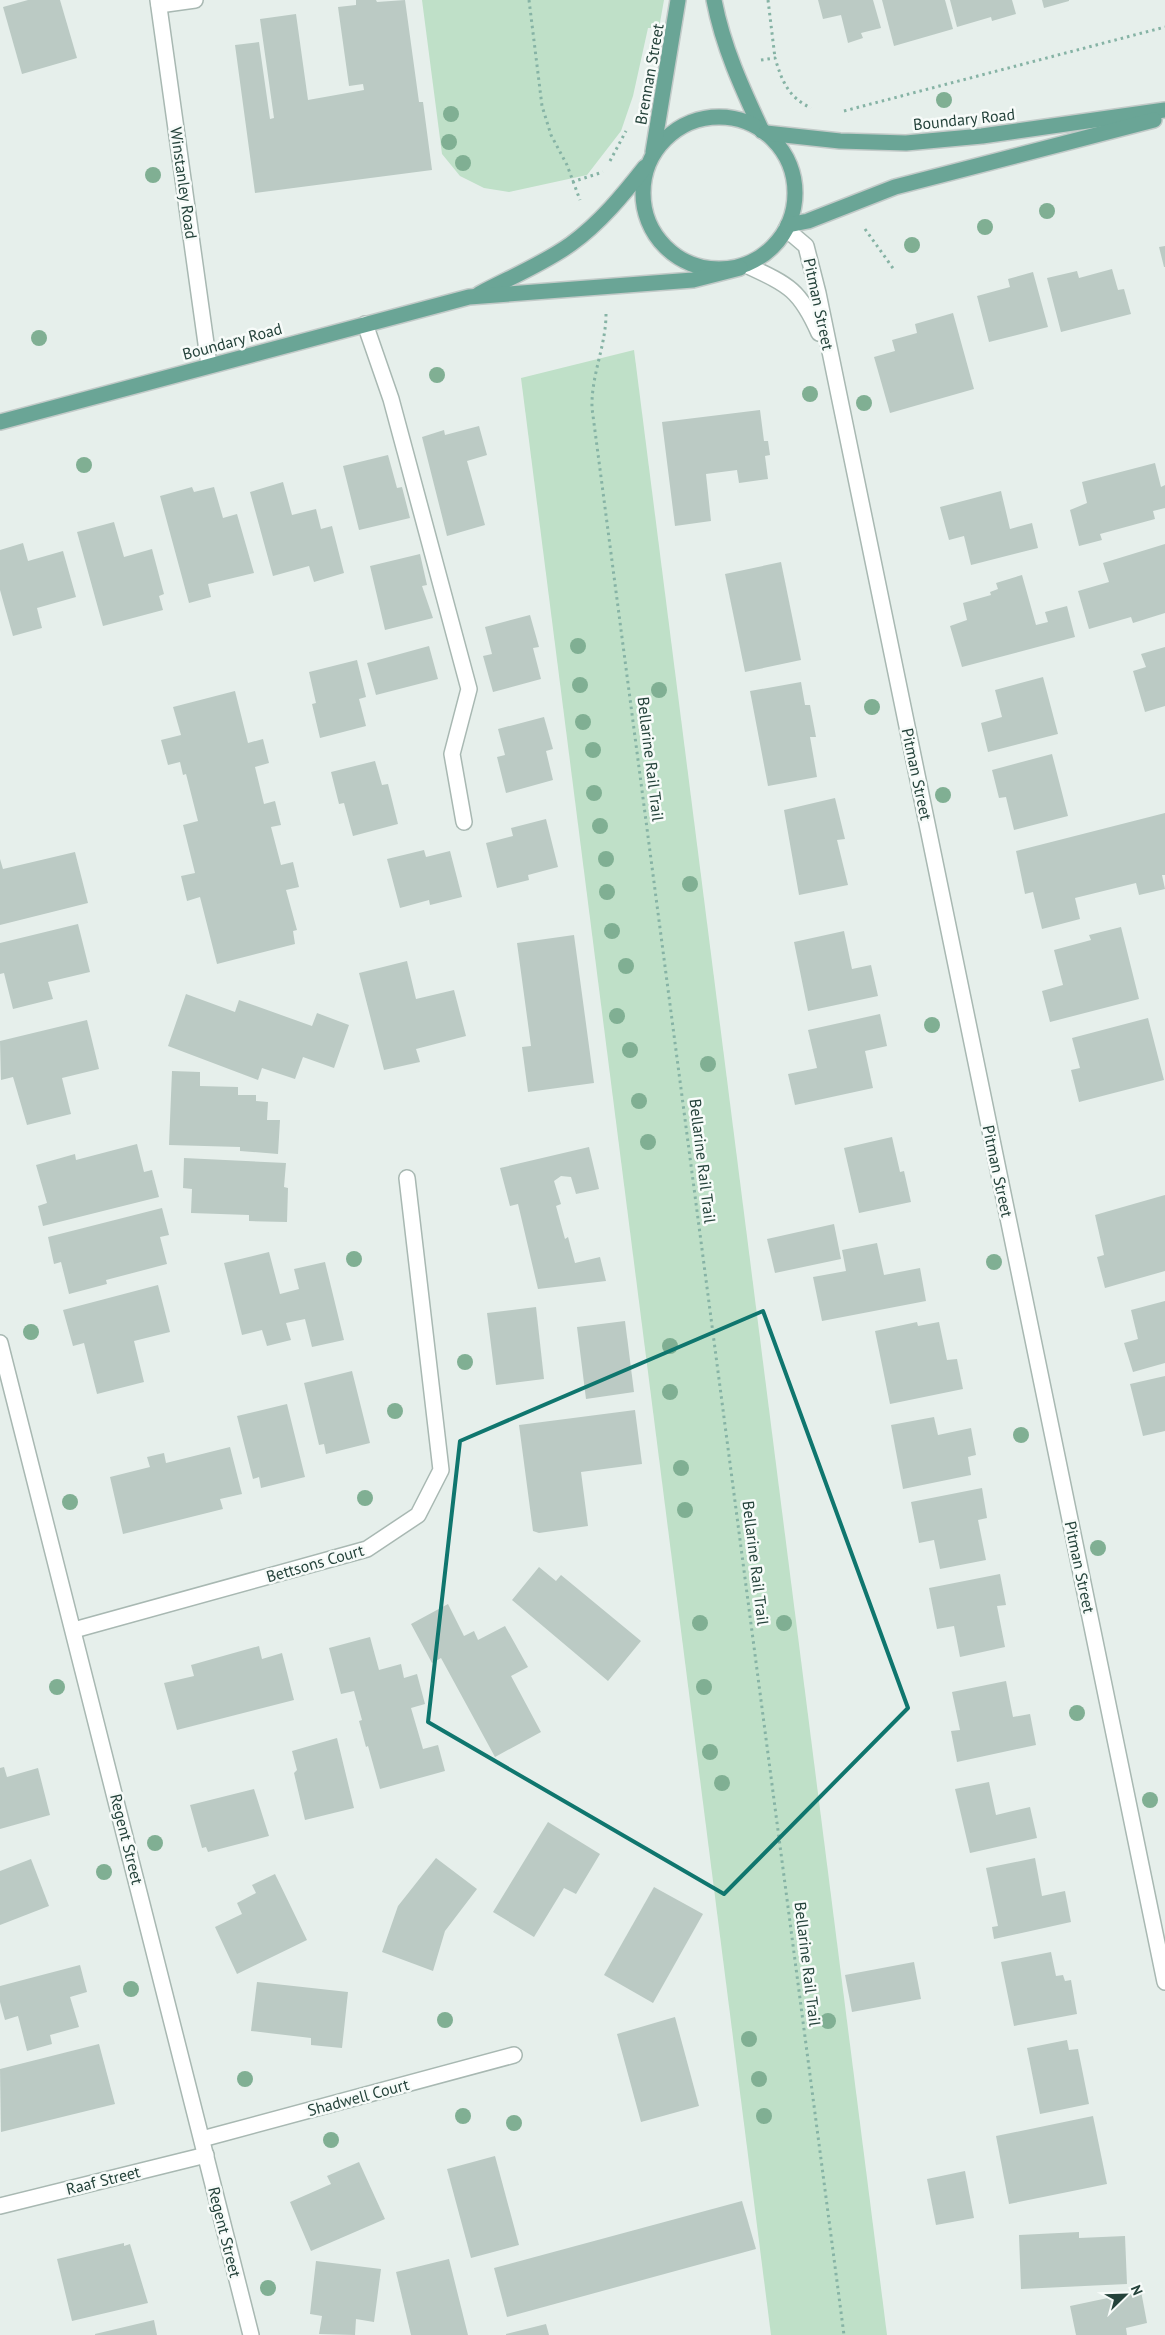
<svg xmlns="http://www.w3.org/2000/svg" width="1165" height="2335" font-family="'PT Sans',sans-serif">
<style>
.green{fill:#bfe0c8}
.building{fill:#bbcac4}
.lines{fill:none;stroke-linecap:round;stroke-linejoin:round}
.minor-casing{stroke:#a8b8b2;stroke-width:18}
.major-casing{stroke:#c2cac8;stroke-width:18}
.path{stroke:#86b3a5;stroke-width:3;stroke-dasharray:2.5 4;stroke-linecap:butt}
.minor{stroke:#fff;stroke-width:15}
.major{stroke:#6aa596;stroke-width:15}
.tree{fill:#80af93}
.marked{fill:none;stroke:#0f766e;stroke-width:4;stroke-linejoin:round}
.labels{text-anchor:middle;stroke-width:5;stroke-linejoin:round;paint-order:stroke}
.street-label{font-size:16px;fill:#24423a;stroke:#f7fbf9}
</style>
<rect width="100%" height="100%" fill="#e6efeb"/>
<!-- green -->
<g class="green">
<polygon points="422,0 664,0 659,28 648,28 633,96 621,131 587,175 509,192 484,188 460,176 442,154"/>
<polygon points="634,350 887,2335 771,2335 521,378"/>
</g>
<!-- building -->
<g class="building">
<polygon points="28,0 60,0 77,58 22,74 3,7"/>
<polygon points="356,0 376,0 377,2 405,0 419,102 423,102 432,170 255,193 235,45 259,42 270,119 274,118 260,19 296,14 308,100 364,90 363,84 349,86 338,7 356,5"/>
<polygon points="818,0 873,0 881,28 861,33 863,38 848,43 841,15 823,19"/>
<polygon points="882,0 945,0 953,29 894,46"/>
<polygon points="950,0 1012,0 1016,14 992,21 991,17 957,27"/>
<polygon points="1042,0 1069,0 1069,1 1044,8"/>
<polygon points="1165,246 1165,267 1164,267 1159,247"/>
<polygon points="1112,269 1118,290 1124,289 1131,314 1061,332 1047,278 1077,271 1079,278"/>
<polygon points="1033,272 1048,327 989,342 977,296 1010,287 1008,279"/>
<polygon points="953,313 974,389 890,413 874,357 895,351 892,340 917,333 915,324"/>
<polygon points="760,410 764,441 768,441 770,455 765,456 768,479 739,483 737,470 706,474 711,521 675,526 662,422"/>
<polygon points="479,426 487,455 467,461 485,525 447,536 422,437 444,430 445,435"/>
<polygon points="388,455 397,488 402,487 410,518 359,530 343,466"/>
<polygon points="1155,463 1161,487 1165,485 1165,508 1153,511 1155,519 1100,534 1102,540 1079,546 1070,510 1087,503 1082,482"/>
<polygon points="283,482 292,515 316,509 321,529 332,526 344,573 314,582 309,566 273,576 250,492"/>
<polygon points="192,487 194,492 214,487 223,518 237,514 254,573 208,584 211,597 189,603 160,496"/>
<polygon points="1001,491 1010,529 1032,523 1038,548 971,565 964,536 949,540 940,507"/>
<polygon points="114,522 124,557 152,549 164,594 159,596 163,610 103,626 77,532"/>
<polygon points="23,543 28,561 63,551 76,597 37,608 42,628 13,636 0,590 0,550"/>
<polygon points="1165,544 1165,613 1133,623 1131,617 1089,629 1078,591 1109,582 1103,563"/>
<polygon points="420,554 427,585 422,586 433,618 385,630 370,566"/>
<polygon points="781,562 801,660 745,672 725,574"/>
<polygon points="1022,575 1036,625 1048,622 1045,612 1067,606 1075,637 962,667 950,626 967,620 963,603 991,595 990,592 998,589 996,583"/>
<polygon points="530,615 539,647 533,648 541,679 493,692 483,656 492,654 485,627"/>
<polygon points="429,646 438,679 376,695 367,663"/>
<polygon points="1165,647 1165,706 1145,712 1133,671 1146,667 1141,654"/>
<polygon points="357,660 366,697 359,699 366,726 320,738 312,704 316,703 309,672"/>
<polygon points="1043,677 1058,734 988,752 981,723 1002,717 995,690"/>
<polygon points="801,682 805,705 810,705 816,737 810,737 817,777 768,786 750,691"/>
<polygon points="235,691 248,743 263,739 269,763 255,767 264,804 275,801 281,825 271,827 281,865 293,862 299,887 286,890 297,930 293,931 295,944 217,964 200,897 187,901 181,876 195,873 183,825 198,821 186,774 183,775 180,762 168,765 161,740 181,735 173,707"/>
<polygon points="544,717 553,749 546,751 553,780 506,793 497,757 505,755 498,729"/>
<polygon points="1052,754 1068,816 1014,830 1006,797 999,798 992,770"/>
<polygon points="375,761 382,785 388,784 398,824 353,836 344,803 339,804 331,772"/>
<polygon points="835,798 845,839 837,840 848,885 799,895 784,810"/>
<polygon points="1165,813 1165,875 1162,875 1165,889 1139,895 1136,883 1075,898 1080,919 1042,929 1033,892 1025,894 1016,851"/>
<polygon points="546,819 558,867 528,875 529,880 497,888 486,843 513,836 511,828"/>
<polygon points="424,850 426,857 450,851 462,897 430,905 429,900 400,908 387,859"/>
<polygon points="75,852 88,903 0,925 0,859 3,869"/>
<polygon points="78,924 90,972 48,982 53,999 13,1009 4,973 0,974 0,943"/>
<polygon points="1121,927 1139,999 1050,1022 1042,991 1063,985 1054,950 1091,940 1089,935"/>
<polygon points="844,931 852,969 871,965 878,996 808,1011 794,942"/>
<polygon points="574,935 594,1083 528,1092 522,1047 531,1046 517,943"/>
<polygon points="407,961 416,999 454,990 466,1036 416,1049 420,1062 384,1070 359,973"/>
<polygon points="186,994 235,1012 239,1000 312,1026 317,1013 349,1025 334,1068 303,1057 295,1079 262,1068 258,1080 168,1046"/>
<polygon points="880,1014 887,1046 865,1051 873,1088 795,1105 788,1074 817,1068 808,1030"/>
<polygon points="1148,1018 1164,1080 1079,1102 1071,1070 1080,1068 1072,1038"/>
<polygon points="87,1020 99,1069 62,1078 71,1114 27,1125 13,1077 1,1080 0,1041"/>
<polygon points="172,1071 200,1072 200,1086 238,1087 238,1095 256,1095 256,1101 268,1102 267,1120 280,1120 278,1154 240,1151 240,1147 169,1145"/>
<polygon points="892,1137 900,1172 904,1171 911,1202 859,1213 844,1148"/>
<polygon points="137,1144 144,1172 152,1170 159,1197 43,1226 38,1206 47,1203 36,1165 75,1154 76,1160"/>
<polygon points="589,1147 599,1189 576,1194 571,1177 561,1176 554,1181 561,1204 556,1206 565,1239 568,1237 575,1263 600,1257 606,1281 538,1289 518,1204 510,1206 500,1168"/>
<polygon points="184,1158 286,1163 284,1187 288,1188 287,1222 249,1221 249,1215 191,1213 192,1189 183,1188"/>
<polygon points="1165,1195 1165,1271 1105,1288 1097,1257 1104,1255 1095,1215"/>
<polygon points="162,1208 169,1235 160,1237 167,1264 106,1280 107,1284 69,1294 61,1262 54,1264 48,1237"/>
<polygon points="834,1224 841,1259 775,1273 767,1239"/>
<polygon points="877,1243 884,1275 920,1268 926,1301 822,1321 813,1277 846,1271 842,1250"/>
<polygon points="269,1252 280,1294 299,1289 294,1269 325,1262 344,1340 312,1347 305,1319 286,1323 291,1340 267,1346 262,1330 242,1335 224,1263"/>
<polygon points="158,1285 170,1332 134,1341 144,1382 97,1394 84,1343 73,1346 63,1310"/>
<polygon points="1165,1301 1165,1363 1133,1372 1124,1343 1138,1339 1131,1310"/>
<polygon points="536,1307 544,1379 496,1385 487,1313"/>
<polygon points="625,1321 634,1392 586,1399 577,1327"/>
<polygon points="917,1322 918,1326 939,1322 947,1360 957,1359 963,1389 890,1404 875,1331"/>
<polygon points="352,1371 370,1443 326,1454 324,1444 319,1445 304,1383"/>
<polygon points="1165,1376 1165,1431 1143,1436 1130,1384"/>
<polygon points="287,1404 305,1477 261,1488 259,1477 253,1479 237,1416"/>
<polygon points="635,1410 642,1464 581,1472 588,1526 539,1533 533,1531 519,1425"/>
<polygon points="934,1417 938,1435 971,1428 976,1455 968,1457 971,1475 903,1489 891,1425"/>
<polygon points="230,1447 242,1494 220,1499 223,1509 123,1534 110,1477 150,1467 147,1457 164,1453 166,1463"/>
<polygon points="982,1488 987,1518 978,1520 986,1560 940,1569 934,1540 919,1543 911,1502"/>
<polygon points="539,1567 556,1581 561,1575 641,1641 608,1681 512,1600"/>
<polygon points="1000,1574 1006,1605 997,1606 1005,1647 960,1657 954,1626 937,1629 929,1588"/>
<polygon points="448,1604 464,1636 474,1631 478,1640 505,1626 528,1667 511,1676 541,1732 495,1757 441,1658 432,1663 411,1624"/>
<polygon points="370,1637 379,1670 401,1664 404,1678 417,1674 425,1704 411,1708 423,1749 438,1745 445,1771 380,1789 368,1746 366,1747 359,1721 362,1720 354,1691 341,1694 329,1648"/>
<polygon points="259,1646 262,1659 282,1653 294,1700 177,1730 164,1683 194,1676 191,1665"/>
<polygon points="1006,1681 1013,1717 1030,1714 1036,1745 957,1762 951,1731 960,1730 952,1692"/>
<polygon points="337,1738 354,1808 305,1820 294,1773 297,1770 292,1751"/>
<polygon points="4,1767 7,1777 38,1768 50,1815 0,1829 0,1768"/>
<polygon points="989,1782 996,1815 1030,1807 1037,1838 970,1853 955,1789"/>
<polygon points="254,1789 269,1836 208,1852 206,1847 202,1848 190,1805"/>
<polygon points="548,1822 600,1854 576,1894 564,1888 534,1937 493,1912"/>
<polygon points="436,1858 477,1889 445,1931 433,1971 382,1952 398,1906"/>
<polygon points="1035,1858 1042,1896 1065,1891 1071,1922 994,1939 992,1927 998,1926 986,1868"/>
<polygon points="31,1859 49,1906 0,1925 0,1871"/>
<polygon points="275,1874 307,1940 237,1974 215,1927 242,1914 237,1903 256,1893 252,1885"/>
<polygon points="654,1887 703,1914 653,2003 604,1975"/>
<polygon points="1051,1952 1056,1976 1063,1975 1065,1981 1071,1980 1077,2014 1014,2026 1001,1962"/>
<polygon points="914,1962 921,1999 852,2012 845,1975"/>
<polygon points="80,1965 87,1992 70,1997 79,2027 50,2035 52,2044 27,2051 18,2016 5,2020 0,2002 0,1986"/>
<polygon points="257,1982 348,1992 342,2048 311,2045 311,2038 251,2031"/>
<polygon points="675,2017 699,2106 641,2122 617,2034"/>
<polygon points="1067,2040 1069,2050 1078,2049 1089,2104 1040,2114 1027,2048"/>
<polygon points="99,2044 115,2104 1,2132 0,2069"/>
<polygon points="1093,2116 1107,2184 1009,2204 996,2136"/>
<polygon points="495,2156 519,2245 471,2258 447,2169"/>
<polygon points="359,2162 385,2219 311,2251 290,2202 331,2184 327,2176"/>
<polygon points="965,2171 974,2218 936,2225 927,2179"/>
<polygon points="742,2201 756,2249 507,2317 494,2268"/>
<polygon points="1079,2232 1079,2238 1125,2236 1127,2284 1021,2289 1019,2235"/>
<polygon points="124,2243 124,2246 130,2244 148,2303 72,2321 57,2259"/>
<polygon points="449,2259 468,2335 411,2335 396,2272"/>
<polygon points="316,2261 381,2269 374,2322 356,2319 355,2335 319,2334 322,2316 310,2314"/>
<polygon points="1141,2291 1147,2323 1126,2328 1127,2335 1076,2335 1070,2306"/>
<polygon points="154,2320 157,2335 95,2335 95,2334"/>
<polygon points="546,2324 549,2335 506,2335 506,2334"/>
</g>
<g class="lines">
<!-- minor casing -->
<g class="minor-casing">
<g id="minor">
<polyline points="158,0 209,365"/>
<polyline points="159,5 195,0"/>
<polyline points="786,229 806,246 818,293 1165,1982"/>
<path d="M748,266C789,285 800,290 819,333"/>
<polyline points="365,324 391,399 469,689 452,754 464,822"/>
<polyline points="0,1343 251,2335"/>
<polyline points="74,1630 367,1549 418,1515 441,1470 407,1178"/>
<polyline points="202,2139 514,2055"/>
<polyline points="0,2206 206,2155"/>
</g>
</g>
<!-- major casing -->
<g class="major-casing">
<g id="major">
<path d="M714,0C723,47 742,88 762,131"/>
<circle cx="719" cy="193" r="76"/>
<polyline points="766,133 840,141 906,143 982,136 1165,110"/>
<polyline points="653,152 678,0"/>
<polyline points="788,225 808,221 895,187 1154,120"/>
<path d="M479,294C509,278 543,264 571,244C600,223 623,195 645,167"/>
<polyline points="0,422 469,297 693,280 740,268"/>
</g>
</g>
<!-- path -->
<g class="path">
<polyline points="529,0 542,106 551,135 567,165 580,200"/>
<polyline points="768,0 775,58"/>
<path d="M761,60L775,58C782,81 788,97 811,108"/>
<polyline points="844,111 1165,27"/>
<polyline points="610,161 626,131"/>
<polyline points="572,182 603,172"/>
<polyline points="865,229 895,271"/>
<path d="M606,314C606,346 591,375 592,408L844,2335"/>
</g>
<!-- minor -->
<use href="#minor" class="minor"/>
<!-- major -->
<use href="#major" class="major"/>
</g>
<!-- trees -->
<g class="tree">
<circle cx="944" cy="100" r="8"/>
<circle cx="451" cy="114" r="8"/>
<circle cx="449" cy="142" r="8"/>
<circle cx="463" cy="163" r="8"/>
<circle cx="153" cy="175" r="8"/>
<circle cx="1047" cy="211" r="8"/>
<circle cx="985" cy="227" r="8"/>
<circle cx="912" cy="245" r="8"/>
<circle cx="39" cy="338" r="8"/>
<circle cx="437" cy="375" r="8"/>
<circle cx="810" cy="394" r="8"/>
<circle cx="864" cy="403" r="8"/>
<circle cx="84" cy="465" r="8"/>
<circle cx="578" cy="646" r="8"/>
<circle cx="580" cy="685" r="8"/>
<circle cx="659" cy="690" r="8"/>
<circle cx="872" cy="707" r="8"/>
<circle cx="583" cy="722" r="8"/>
<circle cx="593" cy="750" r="8"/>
<circle cx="594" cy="793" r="8"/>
<circle cx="943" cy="795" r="8"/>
<circle cx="600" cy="826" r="8"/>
<circle cx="606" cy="859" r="8"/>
<circle cx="690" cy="884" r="8"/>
<circle cx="607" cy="892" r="8"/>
<circle cx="612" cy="931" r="8"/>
<circle cx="626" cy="966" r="8"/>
<circle cx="617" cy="1016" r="8"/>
<circle cx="932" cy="1025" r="8"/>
<circle cx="630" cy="1050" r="8"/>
<circle cx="708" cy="1064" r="8"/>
<circle cx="639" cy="1101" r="8"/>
<circle cx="648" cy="1142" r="8"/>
<circle cx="354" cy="1259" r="8"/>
<circle cx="994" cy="1262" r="8"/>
<circle cx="31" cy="1332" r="8"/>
<circle cx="670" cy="1346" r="8"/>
<circle cx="465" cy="1362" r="8"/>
<circle cx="670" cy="1392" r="8"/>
<circle cx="395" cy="1411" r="8"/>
<circle cx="1021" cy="1435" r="8"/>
<circle cx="681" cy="1468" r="8"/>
<circle cx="365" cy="1498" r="8"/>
<circle cx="70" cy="1502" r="8"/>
<circle cx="685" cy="1510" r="8"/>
<circle cx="1098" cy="1548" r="8"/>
<circle cx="700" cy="1623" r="8"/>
<circle cx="784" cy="1623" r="8"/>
<circle cx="57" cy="1687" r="8"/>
<circle cx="704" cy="1687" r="8"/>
<circle cx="1077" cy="1713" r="8"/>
<circle cx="710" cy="1752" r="8"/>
<circle cx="722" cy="1783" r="8"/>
<circle cx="1150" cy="1800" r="8"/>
<circle cx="155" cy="1843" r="8"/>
<circle cx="104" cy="1872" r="8"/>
<circle cx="131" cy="1989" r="8"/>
<circle cx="445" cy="2020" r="8"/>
<circle cx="828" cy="2021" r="8"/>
<circle cx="749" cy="2039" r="8"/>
<circle cx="245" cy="2079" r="8"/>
<circle cx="759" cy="2079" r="8"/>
<circle cx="463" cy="2116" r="8"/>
<circle cx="764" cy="2116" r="8"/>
<circle cx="514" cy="2123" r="8"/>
<circle cx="331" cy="2140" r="8"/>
<circle cx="268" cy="2288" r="8"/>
</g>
<!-- marked area -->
<path class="marked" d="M763,1311L908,1708L724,1894L428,1722L460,1441Z"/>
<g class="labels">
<!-- street labels -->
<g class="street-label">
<text transform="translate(649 74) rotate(-80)" y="6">Brennan Street</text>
<text transform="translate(964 119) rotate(-6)" y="6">Boundary Road</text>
<text transform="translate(184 183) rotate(82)" y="6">Winstanley Road</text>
<text transform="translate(819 304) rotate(78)" y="6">Pitman Street</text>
<text transform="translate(232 341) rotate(-15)" y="6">Boundary Road</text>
<text transform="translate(651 759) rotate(83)" y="6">Bellarine Rail Trail</text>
<text transform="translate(917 774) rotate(78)" y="6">Pitman Street</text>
<text transform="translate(703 1161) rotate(83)" y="6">Bellarine Rail Trail</text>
<text transform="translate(998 1171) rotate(78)" y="6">Pitman Street</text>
<text transform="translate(315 1563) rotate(-16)" y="6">Bettsons Court</text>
<text transform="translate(756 1563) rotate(83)" y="6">Bellarine Rail Trail</text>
<text transform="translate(1080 1567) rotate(78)" y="6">Pitman Street</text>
<text transform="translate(127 1839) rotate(76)" y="6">Regent Street</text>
<text transform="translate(808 1964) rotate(83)" y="6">Bellarine Rail Trail</text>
<text transform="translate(358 2097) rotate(-15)" y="6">Shadwell Court</text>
<text transform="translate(103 2180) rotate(-14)" y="6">Raaf Street</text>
<text transform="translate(225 2232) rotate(76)" y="6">Regent Street</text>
</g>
</g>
<!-- north arrow -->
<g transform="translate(1125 2295) rotate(67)" stroke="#f7fbf9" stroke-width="4" paint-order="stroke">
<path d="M0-4L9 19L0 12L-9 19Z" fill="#24423a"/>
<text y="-8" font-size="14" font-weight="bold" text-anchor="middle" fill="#24423a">N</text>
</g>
</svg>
